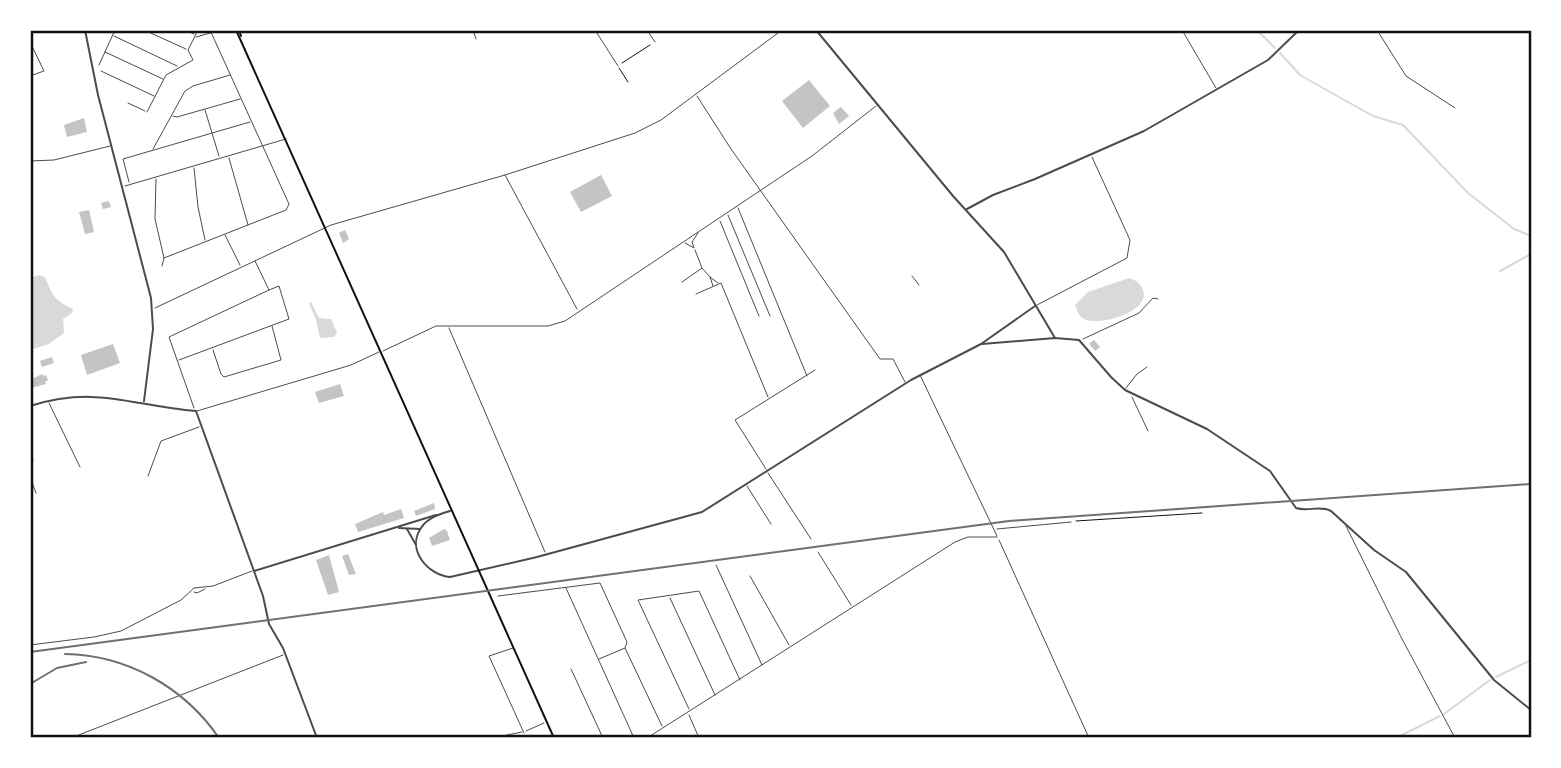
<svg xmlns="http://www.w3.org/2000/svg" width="1561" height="768" font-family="'PT Sans',sans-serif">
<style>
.water{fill:#d9d9d9}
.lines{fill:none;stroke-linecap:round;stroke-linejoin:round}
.stream{stroke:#d9d9d9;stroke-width:2}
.building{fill:#c4c4c4}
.path{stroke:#111;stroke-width:1}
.service{stroke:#4c4c4c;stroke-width:1}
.minor{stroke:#4c4c4c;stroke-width:1}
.tertiary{stroke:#4c4c4c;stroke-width:2}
.secondary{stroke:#111;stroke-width:2}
.rail{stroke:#707070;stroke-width:2}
.neatline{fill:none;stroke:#111;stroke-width:2.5}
</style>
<rect width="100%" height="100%" fill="#fff"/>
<!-- water -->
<g class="water">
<path d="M39,275L45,277C54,298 53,299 73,309L72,313L63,319L64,333L49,344L30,350V278Z"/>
<path d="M1129,278C1135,280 1139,282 1142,288C1155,311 1098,327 1084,319C1079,316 1077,311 1075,305L1088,292Z"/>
<polygon points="311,302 319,318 331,319 337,333 334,337 320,338 316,320 309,303"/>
</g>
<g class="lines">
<!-- stream -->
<g class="stream">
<polyline points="1257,30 1275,48"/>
<polyline points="1280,53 1300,75 1314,83 1373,116 1403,125 1468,193 1514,229 1531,236"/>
<polyline points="1500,271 1531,254"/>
<polyline points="1496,677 1531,660"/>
<polyline points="1444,714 1490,680"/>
<polyline points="1396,738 1440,716"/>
</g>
</g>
<!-- building -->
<g class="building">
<polygon points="809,80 830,106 803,128 782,101"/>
<polygon points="841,107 849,116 839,124 833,113"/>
<polygon points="84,118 87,132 67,137 64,125"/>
<polygon points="601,175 612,196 581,212 570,192"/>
<polygon points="109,201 111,207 103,209 101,203"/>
<polygon points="89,210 94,232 85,234 79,212"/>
<polygon points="345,230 349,239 343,243 339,233"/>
<polygon points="1094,340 1100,347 1095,351 1089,344"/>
<polygon points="113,344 120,363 87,375 81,355"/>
<polygon points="52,357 54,363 42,367 40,361"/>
<polygon points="42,374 43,376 46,375 48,380 45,382 46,384 31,388 30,380"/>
<polygon points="340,384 344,396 319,403 315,392"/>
<polygon points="434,503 435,509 416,516 414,511"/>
<polygon points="401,509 404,518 358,532 355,524 383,512 384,515"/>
<polygon points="444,529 447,531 450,540 432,546 429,538"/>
<polygon points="348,554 356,574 349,575 342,556"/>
<polygon points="329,555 339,592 328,595 316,560"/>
</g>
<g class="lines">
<!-- path -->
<g class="path">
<polyline points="622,63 650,45"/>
<polyline points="619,68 628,82"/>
<polyline points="1076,521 1202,513"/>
</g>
<!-- service -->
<g class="service">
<polyline points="144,30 186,49"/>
<polyline points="185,30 194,34"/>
<polyline points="114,36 177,66"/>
<polyline points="105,52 163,79"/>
<polyline points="101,71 154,96"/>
<polyline points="128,103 145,111"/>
<polyline points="205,110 219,156"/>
<polyline points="670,598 715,695"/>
<polyline points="513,648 489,656 524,733"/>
<polyline points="599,659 625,648 662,726"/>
<polyline points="689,709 638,600 699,591 740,680"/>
<polyline points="526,731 544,723"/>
<polyline points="492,738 522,732"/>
</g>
<!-- minor -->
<g class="minor">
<polyline points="473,30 476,39"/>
<polyline points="595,30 618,66"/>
<polyline points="647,30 655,42"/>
<polyline points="1182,30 1216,88"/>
<polyline points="1377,30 1406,76 1455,108"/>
<polyline points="196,37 221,30"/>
<polyline points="30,42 44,71 30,76"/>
<polyline points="99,65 115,30"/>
<polyline points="697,96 731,149 880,359 893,359 905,382"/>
<polyline points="147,112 166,75 193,60 188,50 198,30"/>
<polyline points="173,116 177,117 240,99"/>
<polyline points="153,149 185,91 193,86 230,75"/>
<polyline points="229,158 248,225"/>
<polyline points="30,161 54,160 110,146"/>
<polyline points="194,168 198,207 205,240"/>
<polyline points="505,175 577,309"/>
<polyline points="156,179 155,219 164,258 162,266"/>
<polyline points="129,182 123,159 250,122"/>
<polyline points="125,186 286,139"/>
<polyline points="738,208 807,376"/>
<polyline points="728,215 770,316"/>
<polyline points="720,221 759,316"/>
<polyline points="225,235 240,265"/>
<polyline points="685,243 694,248 692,242 698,233"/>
<polyline points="695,250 702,268"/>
<polyline points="164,258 286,210 289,204 210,30"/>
<polyline points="912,276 919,285"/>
<polyline points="682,282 702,268 710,277"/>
<polyline points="713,286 710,277 718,283"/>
<polyline points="696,294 721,283 768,397"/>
<polyline points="1037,305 1127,258 1130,240 1092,157"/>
<polyline points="155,308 331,225 505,175 635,133 661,120 782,30"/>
<polyline points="449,328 545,552"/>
<polyline points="1083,339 1139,313 1153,298 1158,299"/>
<polyline points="213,350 221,374 224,377 281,360 272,326"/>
<polyline points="383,351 436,326 548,326 565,321 812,156 876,106"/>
<polyline points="179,360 289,319 279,286 269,290"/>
<polyline points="920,375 997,536"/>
<polyline points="1126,388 1137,374 1147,367"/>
<polyline points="1132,397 1148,431"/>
<polyline points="49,403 80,467"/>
<polyline points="194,408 169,337 269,290 255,261"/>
<polyline points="197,411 351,365 379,352"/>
<polyline points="30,453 33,460 30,468"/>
<polyline points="766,469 735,420 815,370"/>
<polyline points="768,473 811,539"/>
<polyline points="148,476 161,441 199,427"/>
<polyline points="30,477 36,493"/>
<polyline points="747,486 771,524"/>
<polyline points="1346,526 1401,637 1455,738"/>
<polyline points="997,529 1071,522"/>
<polyline points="999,540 1089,738"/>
<polyline points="818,552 851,605"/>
<polyline points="716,565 762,665"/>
<polyline points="750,576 789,645"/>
<polyline points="566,588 634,738"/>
<polyline points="194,592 197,593 205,589"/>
<polyline points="498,596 600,583 627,642 625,648"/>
<polyline points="30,645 94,637 121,631 181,600 194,588 213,586 252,571"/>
<polyline points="571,669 603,738"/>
<polyline points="689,715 699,738"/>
<polyline points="71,738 283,655"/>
<polyline points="647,738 955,542 968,537 997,537"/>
</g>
<!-- tertiary -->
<g class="tertiary">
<polyline points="85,30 98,95 151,298 153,329 144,401"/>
<polyline points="816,30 953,196 1004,252 1055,338"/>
<polyline points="967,209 993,195 1035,179 1144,131 1268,60 1299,30"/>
<path d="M982,344L1055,338L1079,340L1111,377L1125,390L1207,429L1270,471L1296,508C1308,512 1319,505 1331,511L1374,550L1406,572L1494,680L1531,710"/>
<path d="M30,406C97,385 132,406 196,411L263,596L269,624L283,648L317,738"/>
<path d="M450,511C440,514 427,518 421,528C406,550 428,575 450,577L537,557L702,512L911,380L981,344L1035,306"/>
<polyline points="399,528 420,529"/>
<polyline points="407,529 416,545"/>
<polyline points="254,571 436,515"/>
</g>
<!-- secondary -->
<g class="secondary">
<polyline points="236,30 554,738"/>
<polyline points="239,30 241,36"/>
</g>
<!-- rail -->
<g class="rail">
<polyline points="30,652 1009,521 1531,484"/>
<path d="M65,654C127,655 184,687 219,738"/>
<polyline points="30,684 57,668 86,662"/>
</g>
</g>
<!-- border -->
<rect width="1561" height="768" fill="none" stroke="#ffffff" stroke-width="63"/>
<rect x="32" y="32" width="1498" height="704" class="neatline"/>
</svg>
